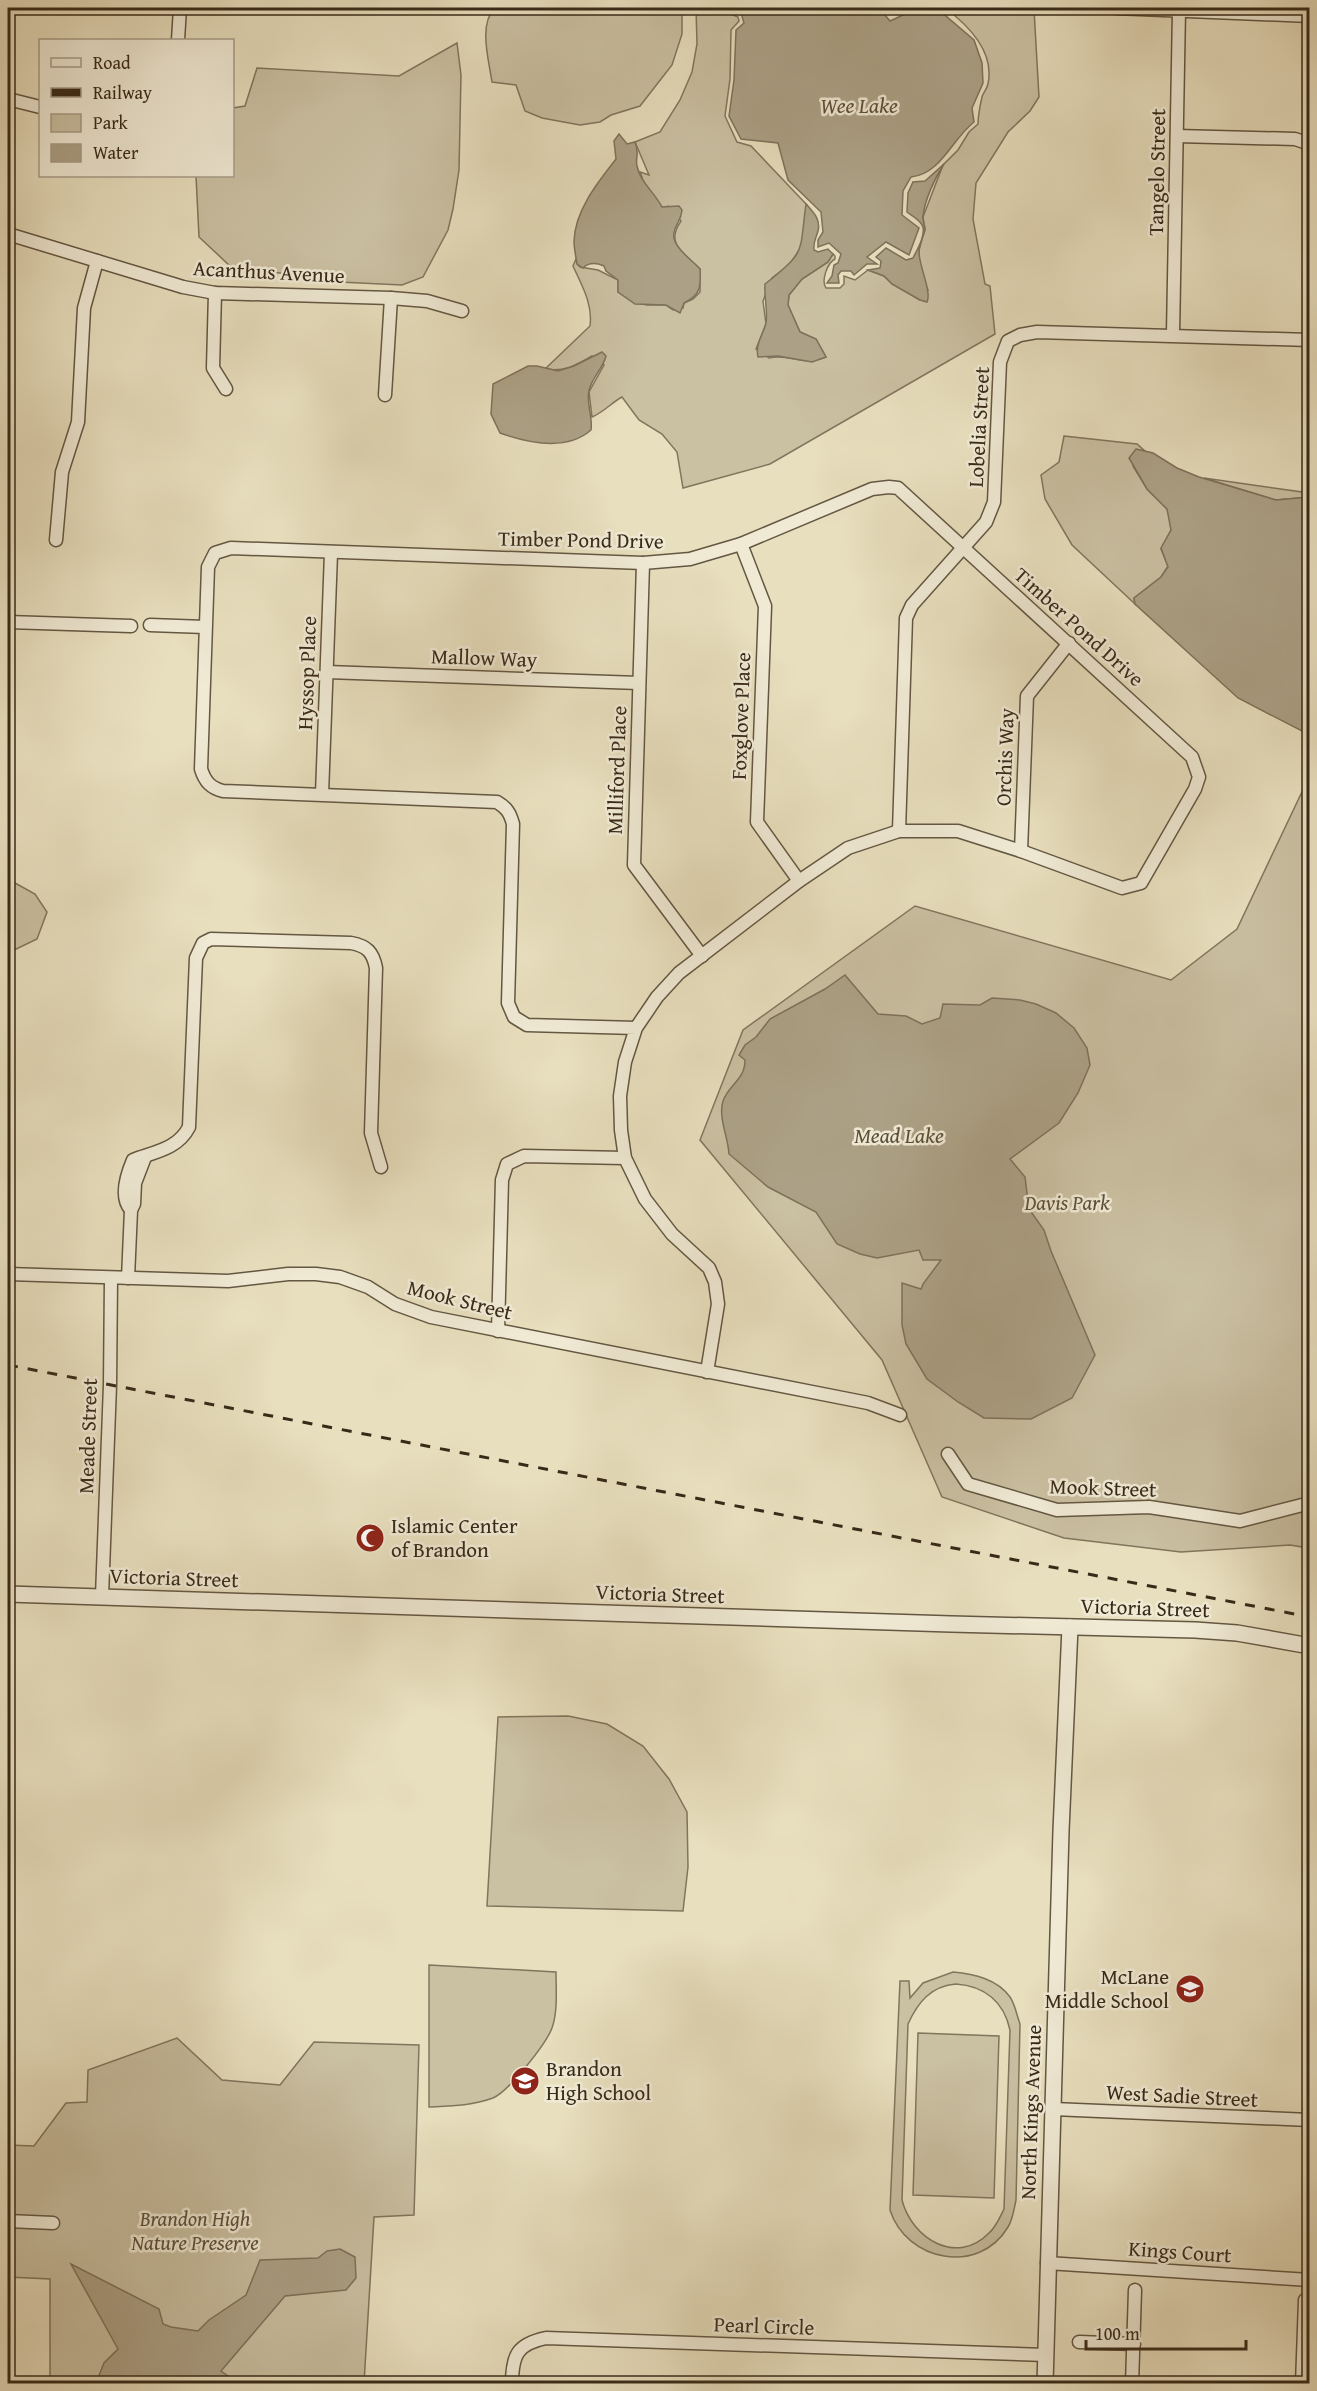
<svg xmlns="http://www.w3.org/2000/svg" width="1317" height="2391" font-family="'Gentium Book Plus',serif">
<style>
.green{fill:#cac0a2;stroke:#81755d;stroke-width:1.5;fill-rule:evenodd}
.water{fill:#aca186;stroke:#7e715a;stroke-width:1.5}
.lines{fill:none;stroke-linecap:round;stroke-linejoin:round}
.minor-casing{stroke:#645742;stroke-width:15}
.tertiary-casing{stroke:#645742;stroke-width:18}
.minor{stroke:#f0ead5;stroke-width:12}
.tertiary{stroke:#f0ead5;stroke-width:15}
.rail{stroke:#382a18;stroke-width:3;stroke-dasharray:10 10;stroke-linecap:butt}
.labels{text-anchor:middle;stroke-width:5;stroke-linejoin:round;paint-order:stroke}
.street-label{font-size:21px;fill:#382a18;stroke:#f0ead5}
.park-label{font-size:21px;font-style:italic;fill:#5c503a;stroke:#f0ead5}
.poi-label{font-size:21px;fill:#382a18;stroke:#f0ead5;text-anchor:start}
.water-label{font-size:22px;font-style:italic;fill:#5b4e39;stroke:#f0ead5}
</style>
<rect width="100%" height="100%" fill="#e8dfbe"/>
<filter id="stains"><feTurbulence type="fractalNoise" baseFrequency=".00333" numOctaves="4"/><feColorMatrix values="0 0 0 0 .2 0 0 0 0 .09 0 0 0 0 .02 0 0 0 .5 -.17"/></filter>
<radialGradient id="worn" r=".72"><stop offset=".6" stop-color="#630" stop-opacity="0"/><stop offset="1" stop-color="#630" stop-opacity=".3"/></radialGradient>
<!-- green -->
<g class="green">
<path d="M495,8H682V34L672,65L640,106L611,115L600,122L580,125L542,118L525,111L516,85L492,82C489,61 478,24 495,8Z"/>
<path d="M696,8H726L728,13L738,17L739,21L731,30L730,79L725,116L737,142L751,146L807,205L802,246L789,265L772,278L763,301L766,324L756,349L769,358C792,353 799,367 826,357L816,339L800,332L788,305L789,295L802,279L828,262L833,254L835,256V259C827,263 821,281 826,288H840L844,284V276L855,280L868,270L884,276L892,284L920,300L928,290L922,276L919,257V250L925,229L923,217L943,165L958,150L969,132L978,124C978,115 980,106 982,97C983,93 987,89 988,84C995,51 968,25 945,8L1034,9L1039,97L1030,111L1008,132L976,183L973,219L985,284L990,286L995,334L770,464L683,488L677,452L662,434L639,420L622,397C611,403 604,412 592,417L589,392L604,365L592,356C575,366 564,372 545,369L590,326C593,304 582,286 573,266L576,259L577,264L580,267L598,270L618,280V292L646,305H666L673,310L683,308L684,303L693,299L700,292V269C683,252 665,244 681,221L668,206L662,208L644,183L640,172L649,175L635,142L660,132L680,100L692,72L697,44Z"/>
<polygon points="457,43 461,75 459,170 453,209 448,230 423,277 402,285 318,281 287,274 230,266 199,237 196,176 232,176 233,108 245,106 257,68 399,76"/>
<polygon points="1064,436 1137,444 1145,451 1136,450 1133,466 1147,489 1167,509 1170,519 1171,530 1161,549 1168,566 1161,577 1134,598 1135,604 1072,545 1045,499 1041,475 1059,462"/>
<polygon points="1204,478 1309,493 1309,497 1276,500"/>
<polygon points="1309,777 1309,1548 1290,1545 1181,1552 1064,1538 942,1497 882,1360 700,1140 743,1030 915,906 1171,980 1237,929"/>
<polygon points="15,883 35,894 47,912 37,939 8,953 8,886"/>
<polygon points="568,1716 607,1724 643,1746 669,1779 687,1812 688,1867 683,1911 487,1906 498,1717"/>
<path d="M429,1965L556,1972C556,1990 558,2011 552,2028C546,2044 508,2092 493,2098C471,2106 451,2106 429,2107Z"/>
<path d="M953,1972C974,1974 997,1979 1010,1997C1015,2004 1017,2016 1020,2024L1016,2200C1014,2209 1013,2219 1008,2227C979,2276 906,2261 890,2210L900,1981H909L910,1998L923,1983ZM956,1984C985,1986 1004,2002 1010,2030L1004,2209C1000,2217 996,2227 989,2233C957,2266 912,2239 902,2200L908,2024C918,2002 931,1986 956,1984Z"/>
<polygon points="918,2033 999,2036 994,2198 913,2195"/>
<polygon points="177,2038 222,2080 280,2085 314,2042 419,2045 414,2215 374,2217 364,2383 50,2383 50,2279 8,2277 8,2145 34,2146 66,2103 87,2102 88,2070"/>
</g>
<!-- water -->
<g class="water">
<path d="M732,8H879L890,21L918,8H930L940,11L974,40L982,63L983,83L972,108L974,122C952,139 941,174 911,177L903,191L902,215L919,228L909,255L886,242L867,257L877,264H867L854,275L851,271H841L838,275L839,283H827L832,276L834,265L838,263L841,254L829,243L818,247V240L823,232L821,212L788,180L778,143L741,139L729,116L734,80L736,30L744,23L741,13L731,9Z"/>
<path d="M619,134L627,144L635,142C640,155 635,156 637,166C640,182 655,193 662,207L679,206L682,210C681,222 675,224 674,233C671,246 692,260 700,269C701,286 701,295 684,303L680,313L666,305L635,304L618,292V280L606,271L604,266C597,263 589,262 583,268L577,264C576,257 574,249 574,241C575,210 598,182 616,159L614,141Z"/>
<path d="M944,164C935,178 925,199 923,216C922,220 925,225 925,230C923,237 919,244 919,252C919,266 932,292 927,302L920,300L892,284L884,276L868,270L880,268L881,261L876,257L886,248L906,260L913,258C917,250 927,233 922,225C920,220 911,215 907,212L908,193L913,182L925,181Z"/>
<path d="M806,204C813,212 821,219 818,231C816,239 813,241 814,250L818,252L828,249L833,254L828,262L802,279L789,295L788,305L800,332L816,339L826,357L812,362L778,356L758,357C755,344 763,335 766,323C768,313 764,296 765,284C807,251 799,254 806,204Z"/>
<path d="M602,352L606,356C603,369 591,378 589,391C586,403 593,417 591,430C567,451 528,443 500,433L491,414L493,384L528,366H537L558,371L574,366Z"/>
<polygon points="1136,449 1153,453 1177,468 1199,477 1276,500 1309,497 1308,729 1302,731 1238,698 1135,604 1134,598 1161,577 1168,567 1161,548 1171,530 1167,509 1147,489 1129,458"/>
<path d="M845,975L878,1014L906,1016L922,1024L940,1018L943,1004L980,1005L992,998L1020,1000L1036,1004L1056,1013L1074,1028L1087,1048L1090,1065L1078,1093L1059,1123L1010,1159L1025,1177L1029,1209L1044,1230L1051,1251L1095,1355L1072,1398L1031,1419L984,1418L958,1402L927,1379L906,1344L902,1325V1283L921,1289L923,1284L941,1260H923L919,1250L877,1258L860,1254L837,1244L816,1212L768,1187L729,1154C728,1137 718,1117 723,1101C729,1084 745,1080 745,1060L739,1055L745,1045L756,1037L770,1019L825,989Z"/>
<polygon points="340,2249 355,2257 356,2278 346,2290 285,2296 221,2371 238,2383 96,2383 104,2363 118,2349 71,2264 159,2309 163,2324 171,2327 198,2331 209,2320 246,2295 260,2260 318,2258 327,2251"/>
</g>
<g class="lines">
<!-- minor casing -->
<g class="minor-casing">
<g id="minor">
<polyline points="1115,8 1310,16"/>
<polyline points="178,40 180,8"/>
<polyline points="8,99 40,107"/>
<polyline points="1177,136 1295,139 1310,144"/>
<polyline points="8,234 183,287 215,293 391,298 427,301 462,311"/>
<polyline points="215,293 213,368 226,389"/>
<polyline points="1173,334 1179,10"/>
<polyline points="385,395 391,298"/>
<polyline points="56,540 62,472 78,422 84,308 97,261"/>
<polyline points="741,544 765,606 757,822 799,881"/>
<polyline points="643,563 634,865 702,956"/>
<polyline points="8,622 131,626"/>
<polyline points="150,625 205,627"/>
<polyline points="327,672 639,683"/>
<polyline points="322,794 331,553"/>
<polyline points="899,831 906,618 912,605 986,522 994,502 1000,362 1008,341 1020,335 1037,332 1310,340"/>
<polyline points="1021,851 1027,696 1069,643"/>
<path d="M636,1028L527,1025L514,1017L508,1003L513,824C510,813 507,808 497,802L223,791C211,788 205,782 201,769L208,567L215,553L231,548L643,563L690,559L741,544L872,489L889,487L898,488L1192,757L1199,777L1195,789L1141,883L1122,888L1021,851L958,831H899L848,848L799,881L679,973L657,997L636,1028L625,1062L620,1096L621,1130L625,1158L645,1199L672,1234L709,1268L715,1282L718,1304L707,1372"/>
<path d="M131,1210C119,1197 127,1174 133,1160C154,1152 178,1149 189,1127L196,958L203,943L211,939L351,943C367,946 373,952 376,968L371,1133L381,1167"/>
<polyline points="8,1274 228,1281 288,1274 316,1274 340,1277 368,1287 395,1304 431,1317 868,1403 900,1415"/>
<polyline points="128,1278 131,1210 134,1204 135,1183 145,1157"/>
<polyline points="498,1331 502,1180 507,1164 524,1156 625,1158"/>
<polyline points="948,1454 968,1484 1057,1510 1149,1507 1240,1521 1310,1503"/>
<polyline points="102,1596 110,1385 111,1278"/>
<polyline points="1053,2109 1310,2120"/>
<polyline points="8,2221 53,2223"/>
<polyline points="1047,2263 1310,2280"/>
<polyline points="1079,2342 1134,2344"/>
<path d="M512,2384C512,2354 518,2344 546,2338L1046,2355"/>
<polyline points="1132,2384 1135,2290"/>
<polyline points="1302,2384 1305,2300"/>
</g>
</g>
<!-- tertiary casing -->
<g class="tertiary-casing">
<g id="tertiary">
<polyline points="8,1594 951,1624 1195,1630 1237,1633 1310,1646"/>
<polyline points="1045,2384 1061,1831 1070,1627"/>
</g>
</g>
<!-- minor -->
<use href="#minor" class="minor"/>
<!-- tertiary -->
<use href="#tertiary" class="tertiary"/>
<!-- rail -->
<polyline class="rail" points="8,1365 1310,1617"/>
</g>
<!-- icons -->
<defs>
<g id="mosque-disc" transform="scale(1.5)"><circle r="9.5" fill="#8f2418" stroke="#f0ead5"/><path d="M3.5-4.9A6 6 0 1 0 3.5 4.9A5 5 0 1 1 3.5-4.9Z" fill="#fff"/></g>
<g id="school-disc" transform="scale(1.5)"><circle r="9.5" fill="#8f2418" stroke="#f0ead5"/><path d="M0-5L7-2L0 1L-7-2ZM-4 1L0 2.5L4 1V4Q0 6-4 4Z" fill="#fff"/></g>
</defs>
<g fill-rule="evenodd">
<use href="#mosque-disc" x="370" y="1538"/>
<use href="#school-disc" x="1190" y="1989"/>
<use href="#school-disc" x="525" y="2081"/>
</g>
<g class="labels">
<!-- street labels -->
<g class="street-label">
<text transform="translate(1157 172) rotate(-89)" y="7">Tangelo Street</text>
<text transform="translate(269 272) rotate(3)" y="7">Acanthus Avenue</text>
<text transform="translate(979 427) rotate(-87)" y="7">Lobelia Street</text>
<text transform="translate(581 540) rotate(1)" y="7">Timber Pond Drive</text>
<text transform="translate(1079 627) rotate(42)" y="7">Timber Pond Drive</text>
<text transform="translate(484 658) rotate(2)" y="7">Mallow Way</text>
<text transform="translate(307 673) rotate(-88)" y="7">Hyssop Place</text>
<text transform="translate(741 716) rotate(-88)" y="7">Foxglove Place</text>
<text transform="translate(1005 757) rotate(-88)" y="7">Orchis Way</text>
<text transform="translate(617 770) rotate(-88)" y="7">Milliford Place</text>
<text transform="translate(460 1300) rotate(14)" y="7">Mook Street</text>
<text transform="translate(88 1436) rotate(-88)" y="7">Meade Street</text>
<text transform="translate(1103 1488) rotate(2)" y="7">Mook Street</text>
<text transform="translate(174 1578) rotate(2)" y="7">Victoria Street</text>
<text transform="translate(660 1594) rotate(2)" y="7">Victoria Street</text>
<text transform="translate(1145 1608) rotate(2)" y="7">Victoria Street</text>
<text transform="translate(1182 2096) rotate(3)" y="7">West Sadie Street</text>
<text transform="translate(1031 2112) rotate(-88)" y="7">North Kings Avenue</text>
<text transform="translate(1180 2252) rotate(4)" y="7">Kings Court</text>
<text transform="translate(764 2326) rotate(2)" y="7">Pearl Circle</text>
</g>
<!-- park labels -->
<g class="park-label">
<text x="1067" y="1210">Davis Park</text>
<text x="195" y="2226">Brandon High<tspan x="195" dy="24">Nature Preserve</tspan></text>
</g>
<!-- poi labels -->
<g class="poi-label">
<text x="391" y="1533">Islamic Center<tspan x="391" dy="24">of Brandon</tspan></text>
<text x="1169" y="1984" text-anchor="end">McLane<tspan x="1169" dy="24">Middle School</tspan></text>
<text x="546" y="2076">Brandon<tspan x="546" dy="24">High School</tspan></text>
</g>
<!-- water labels -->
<g class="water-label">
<text x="859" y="113">Wee Lake</text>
<text x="899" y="1143">Mead Lake</text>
</g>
</g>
<!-- margin -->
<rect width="1317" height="2391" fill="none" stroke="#e8dfbe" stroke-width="30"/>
<rect x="9" y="9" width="1299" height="2373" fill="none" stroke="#382a18" stroke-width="3"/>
<rect x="15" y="15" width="1287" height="2361" fill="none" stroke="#382a18" stroke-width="1.5"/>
<!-- legend -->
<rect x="39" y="39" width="195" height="138" fill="#f0ead5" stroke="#a69d89" stroke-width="1.5"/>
<rect x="51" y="58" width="30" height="9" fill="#f0ead5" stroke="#a69d89" stroke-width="1.5"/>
<text x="93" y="69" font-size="18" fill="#382a18">Road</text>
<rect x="51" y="88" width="30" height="9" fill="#382a18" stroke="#a69d89" stroke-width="1.5"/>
<text x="93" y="99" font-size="18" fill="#382a18">Railway</text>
<rect x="51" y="114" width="30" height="18" fill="#cac0a2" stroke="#a69d89" stroke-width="1.5"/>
<text x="93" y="129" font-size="18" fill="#382a18">Park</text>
<rect x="51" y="144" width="30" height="18" fill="#aca186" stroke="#a69d89" stroke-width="1.5"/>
<text x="93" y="159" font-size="18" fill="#382a18">Water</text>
<!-- scale -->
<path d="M1086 2340v9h160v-9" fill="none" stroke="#382a18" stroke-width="3"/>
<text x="1095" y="2340" font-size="18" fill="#382a18" stroke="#f0ead5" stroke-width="4.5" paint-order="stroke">100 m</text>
<rect width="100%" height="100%" filter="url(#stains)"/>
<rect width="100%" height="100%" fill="url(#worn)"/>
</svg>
